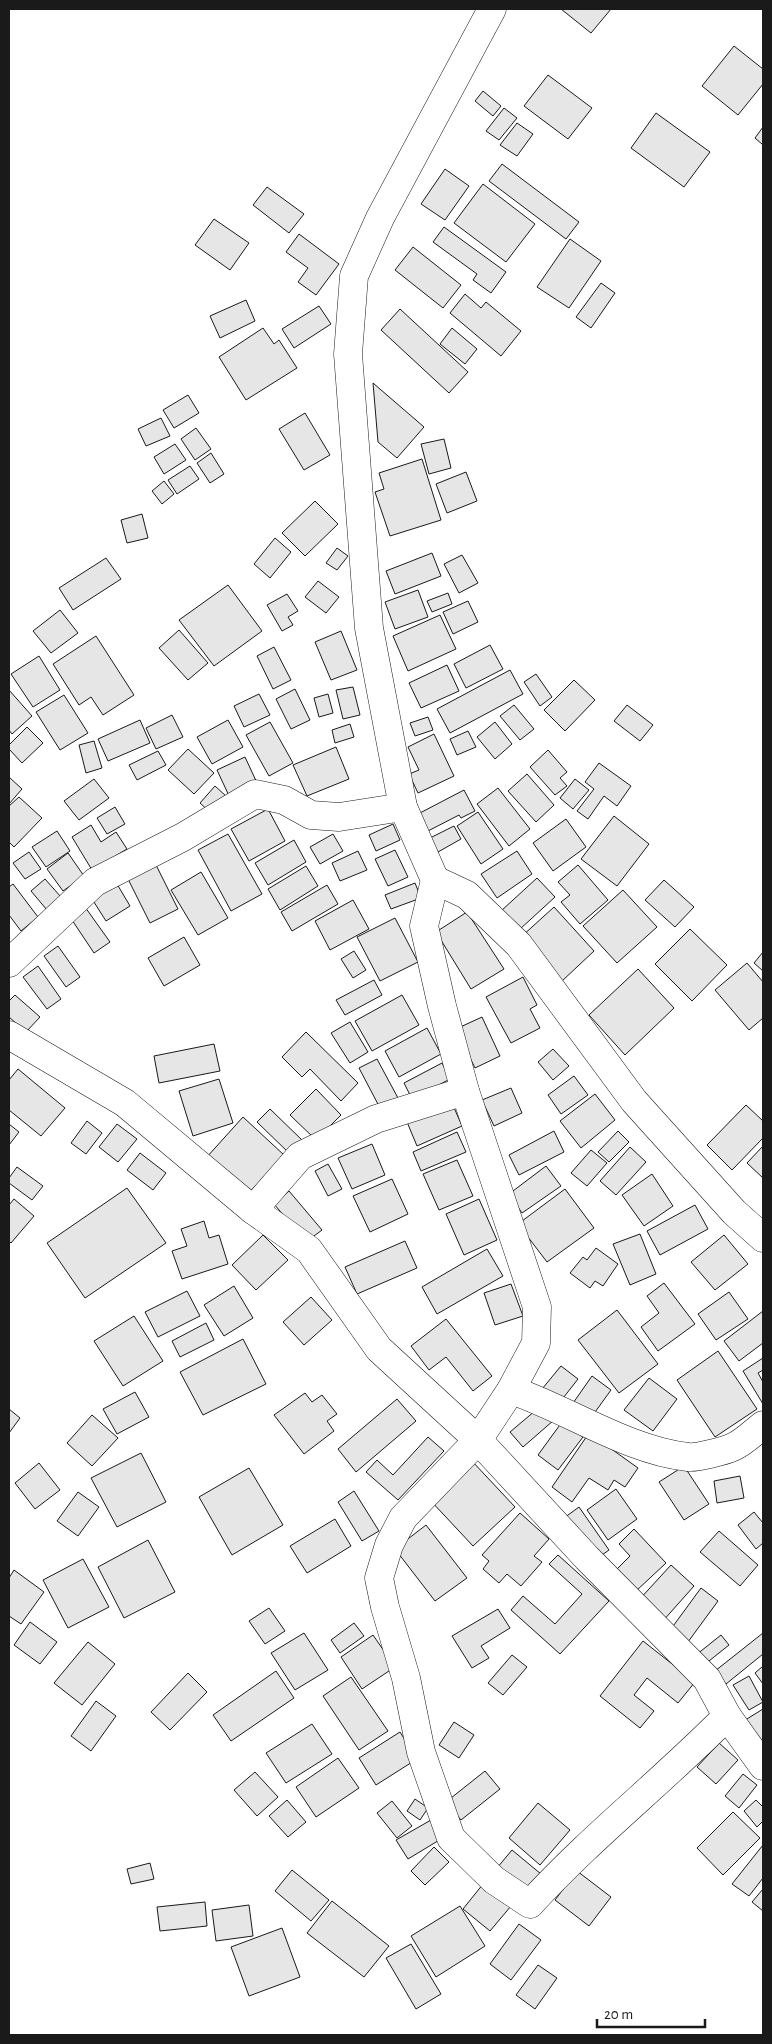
<svg xmlns="http://www.w3.org/2000/svg" width="772" height="2044" font-family="'Alegreya Sans',sans-serif">
<style>
.building{fill:#e6e6e6;stroke:#1a1a1a}
.lines{fill:none;stroke-linecap:round;stroke-linejoin:round}
.minor-casing{stroke:#1a1a1a;stroke-width:29}
.minor{stroke:#fff;stroke-width:28}
</style>
<rect width="100%" height="100%" fill="#fff"/>
<!-- building -->
<g class="building">
<polygon points="561,9 611,9 591,33"/>
<polygon points="734,46 763,69 763,84 738,115 702,86"/>
<polygon points="548,75 592,108 568,139 524,106"/>
<polygon points="483,91 501,106 493,116 475,101"/>
<polygon points="504,108 517,118 499,140 486,131"/>
<polygon points="656,113 710,152 684,187 631,148"/>
<polygon points="517,123 533,134 517,156 500,145"/>
<polygon points="763,127 763,145 755,138"/>
<polygon points="502,164 579,222 566,239 489,181"/>
<polygon points="445,169 469,186 445,220 421,204"/>
<polygon points="483,184 535,224 506,262 454,223"/>
<polygon points="267,187 304,214 289,233 253,205"/>
<polygon points="214,219 249,243 230,270 195,245"/>
<polygon points="444,227 506,272 491,293 473,280 477,274 433,242"/>
<polygon points="299,234 339,264 316,295 298,282 308,268 286,252"/>
<polygon points="570,239 601,261 569,308 537,287"/>
<polygon points="413,247 461,285 443,308 395,270"/>
<polygon points="601,283 615,293 591,328 576,317"/>
<polygon points="465,294 481,308 486,302 521,331 501,356 450,313"/>
<polygon points="246,300 255,321 220,338 210,316"/>
<polygon points="319,306 331,324 294,348 282,329"/>
<polygon points="400,309 468,372 449,393 381,330"/>
<polygon points="263,328 274,344 279,340 297,368 246,400 219,357"/>
<polygon points="452,328 477,349 465,364 440,344"/>
<polygon points="373,383 424,427 397,458 378,442"/>
<polygon points="188,395 199,413 174,428 163,410"/>
<polygon points="305,413 330,455 304,470 279,429"/>
<polygon points="161,418 170,436 146,446 138,429"/>
<polygon points="196,428 211,449 195,460 181,439"/>
<polygon points="444,439 451,468 429,474 421,444"/>
<polygon points="175,444 186,460 164,474 154,457"/>
<polygon points="211,453 224,474 210,483 197,463"/>
<polygon points="422,459 441,520 390,536 375,492 384,489 379,473"/>
<polygon points="190,466 199,479 177,494 168,480"/>
<polygon points="466,472 477,501 447,513 436,484"/>
<polygon points="164,481 174,494 162,504 152,491"/>
<polygon points="315,501 338,524 305,556 282,533"/>
<polygon points="142,514 148,538 127,543 121,520"/>
<polygon points="275,538 291,552 270,578 254,564"/>
<polygon points="337,548 348,556 337,570 326,563"/>
<polygon points="432,553 441,576 395,594 386,571"/>
<polygon points="462,555 478,583 459,593 444,564"/>
<polygon points="106,558 121,579 73,610 59,588"/>
<polygon points="318,581 339,597 326,613 305,597"/>
<polygon points="228,585 262,631 214,666 179,620"/>
<polygon points="418,590 428,617 395,629 385,602"/>
<polygon points="448,593 452,604 432,612 427,601"/>
<polygon points="287,594 298,611 288,617 293,625 282,631 267,605"/>
<polygon points="468,601 478,622 453,634 443,612"/>
<polygon points="60,610 78,633 51,653 33,631"/>
<polygon points="440,615 456,649 408,671 393,636"/>
<polygon points="179,630 208,663 188,680 159,648"/>
<polygon points="341,631 357,670 331,680 315,642"/>
<polygon points="96,636 134,695 103,715 91,697 79,705 53,664"/>
<polygon points="490,645 503,669 466,688 454,664"/>
<polygon points="274,647 291,680 273,689 257,656"/>
<polygon points="39,656 60,690 33,707 11,674"/>
<polygon points="447,665 459,691 421,708 409,683"/>
<polygon points="510,670 523,694 450,733 437,709"/>
<polygon points="536,674 552,697 540,706 524,682"/>
<polygon points="574,680 595,700 565,731 544,710"/>
<polygon points="353,687 360,715 343,719 336,690"/>
<polygon points="295,689 310,720 291,729 276,699"/>
<polygon points="9,690 32,716 12,734 9,730"/>
<polygon points="259,694 270,715 244,727 234,706"/>
<polygon points="328,694 333,713 319,717 314,698"/>
<polygon points="64,695 88,733 60,750 36,712"/>
<polygon points="514,705 534,729 520,740 500,716"/>
<polygon points="627,705 653,725 640,741 614,721"/>
<polygon points="172,715 183,737 156,749 146,728"/>
<polygon points="428,717 433,730 415,736 410,723"/>
<polygon points="140,720 150,743 108,761 98,739"/>
<polygon points="228,720 243,747 212,764 197,737"/>
<polygon points="270,722 293,763 269,776 246,735"/>
<polygon points="495,722 512,744 495,759 477,737"/>
<polygon points="350,724 354,737 335,743 332,730"/>
<polygon points="27,727 43,743 22,763 9,749 9,745"/>
<polygon points="468,731 476,747 457,755 450,739"/>
<polygon points="434,734 454,776 418,793 409,774 419,770 408,747"/>
<polygon points="94,741 102,768 86,773 79,745"/>
<polygon points="336,747 349,779 307,796 293,765"/>
<polygon points="188,749 214,773 194,794 168,770"/>
<polygon points="548,750 567,772 560,778 567,786 555,795 530,767"/>
<polygon points="158,751 166,765 137,780 129,765"/>
<polygon points="245,757 258,785 230,798 217,770"/>
<polygon points="599,763 631,786 617,806 604,796 588,819 577,811 594,789 585,782"/>
<polygon points="527,774 554,805 536,822 508,791"/>
<polygon points="9,777 22,789 9,804"/>
<polygon points="94,779 109,798 79,820 64,801"/>
<polygon points="575,779 589,790 573,809 560,798"/>
<polygon points="215,786 227,797 212,814 200,803"/>
<polygon points="498,788 530,829 509,846 477,804"/>
<polygon points="464,790 475,811 461,818 459,815 428,831 418,814"/>
<polygon points="19,797 42,818 14,847 9,842 9,806"/>
<polygon points="115,807 125,824 107,834 97,818"/>
<polygon points="268,809 285,841 249,861 231,829"/>
<polygon points="478,812 503,849 481,864 457,826"/>
<polygon points="614,816 649,844 617,886 581,859"/>
<polygon points="566,819 586,847 553,871 533,843"/>
<polygon points="393,824 400,840 376,851 369,835"/>
<polygon points="91,825 101,842 116,832 127,849 92,870 72,837"/>
<polygon points="454,826 461,839 438,852 430,838"/>
<polygon points="57,831 70,851 46,867 32,847"/>
<polygon points="228,834 262,894 231,911 198,850"/>
<polygon points="333,834 343,851 320,864 310,847"/>
<polygon points="294,840 306,862 268,885 255,863"/>
<polygon points="395,850 408,877 388,886 375,859"/>
<polygon points="358,851 367,870 340,881 332,863"/>
<polygon points="517,851 532,874 497,898 481,874"/>
<polygon points="29,852 41,869 25,879 13,863"/>
<polygon points="68,853 84,876 63,891 47,869"/>
<polygon points="156,865 178,909 150,923 128,879"/>
<polygon points="578,865 608,900 580,924 561,902 570,895 558,882"/>
<polygon points="306,866 318,886 280,910 268,889"/>
<polygon points="201,872 228,918 198,935 171,890"/>
<polygon points="537,878 555,897 519,930 501,911"/>
<polygon points="45,879 61,897 47,910 31,891"/>
<polygon points="664,880 694,907 675,927 645,900"/>
<polygon points="415,883 421,898 391,909 385,895"/>
<polygon points="13,884 38,917 21,931 9,915 9,887"/>
<polygon points="117,884 130,906 106,921 92,899"/>
<polygon points="327,885 338,904 292,931 281,912"/>
<polygon points="623,890 657,927 617,963 583,926"/>
<polygon points="353,900 369,929 330,950 315,921"/>
<polygon points="85,907 110,942 94,953 70,917"/>
<polygon points="554,907 594,951 562,981 521,937"/>
<polygon points="467,912 504,969 471,989 436,932"/>
<polygon points="395,918 418,962 380,981 357,937"/>
<polygon points="690,929 727,965 692,1001 655,964"/>
<polygon points="184,937 200,965 164,986 148,958"/>
<polygon points="58,946 80,977 66,987 44,956"/>
<polygon points="354,951 366,970 353,978 341,959"/>
<polygon points="763,952 763,971 754,963"/>
<polygon points="747,963 763,982 763,1018 749,1030 715,990"/>
<polygon points="38,966 61,999 47,1009 23,977"/>
<polygon points="638,969 674,1008 625,1055 589,1015"/>
<polygon points="523,977 537,1005 530,1009 540,1028 511,1043 486,997"/>
<polygon points="374,980 382,995 345,1015 336,1000"/>
<polygon points="15,995 40,1017 26,1032 9,1017 9,1001"/>
<polygon points="402,995 419,1025 372,1051 355,1021"/>
<polygon points="482,1017 500,1056 475,1068 456,1029"/>
<polygon points="350,1022 368,1052 350,1063 331,1033"/>
<polygon points="427,1028 441,1054 399,1077 385,1051"/>
<polygon points="306,1032 358,1083 341,1101 310,1069 302,1077 282,1057"/>
<polygon points="214,1044 220,1071 159,1083 154,1056"/>
<polygon points="553,1049 569,1066 553,1080 538,1062"/>
<polygon points="377,1059 398,1098 380,1108 359,1068"/>
<polygon points="442,1063 450,1079 412,1099 404,1083"/>
<polygon points="18,1069 65,1108 41,1136 9,1110 9,1080"/>
<polygon points="574,1076 588,1095 561,1114 548,1095"/>
<polygon points="219,1079 233,1123 193,1136 179,1091"/>
<polygon points="511,1088 522,1113 494,1126 482,1100"/>
<polygon points="316,1089 341,1115 316,1140 290,1115"/>
<polygon points="595,1094 615,1120 581,1148 560,1121"/>
<polygon points="452,1103 462,1126 417,1146 407,1122"/>
<polygon points="746,1105 763,1121 763,1138 732,1170 707,1145"/>
<polygon points="270,1109 303,1141 290,1154 257,1122"/>
<polygon points="243,1117 284,1155 247,1195 206,1158"/>
<polygon points="87,1121 102,1133 86,1154 71,1143"/>
<polygon points="9,1124 19,1132 9,1145"/>
<polygon points="117,1124 137,1139 118,1162 99,1147"/>
<polygon points="554,1131 564,1152 519,1175 509,1155"/>
<polygon points="618,1131 629,1142 609,1162 598,1152"/>
<polygon points="457,1132 466,1152 421,1171 413,1152"/>
<polygon points="372,1144 385,1175 352,1189 338,1158"/>
<polygon points="763,1146 763,1178 747,1163"/>
<polygon points="630,1147 646,1162 616,1195 600,1181"/>
<polygon points="591,1150 607,1163 587,1186 571,1173"/>
<polygon points="140,1153 166,1173 153,1190 127,1170"/>
<polygon points="457,1160 473,1196 439,1210 423,1174"/>
<polygon points="328,1164 342,1189 328,1196 315,1171"/>
<polygon points="546,1166 561,1186 522,1213 509,1194"/>
<polygon points="17,1167 43,1186 32,1200 9,1183 9,1178"/>
<polygon points="652,1174 673,1206 644,1226 622,1195"/>
<polygon points="392,1179 408,1214 370,1232 353,1196"/>
<polygon points="127,1188 166,1243 85,1298 47,1243"/>
<polygon points="565,1189 594,1228 547,1262 518,1224"/>
<polygon points="289,1191 322,1230 306,1242 274,1204"/>
<polygon points="14,1199 34,1216 11,1243 9,1241 9,1205"/>
<polygon points="479,1199 497,1240 464,1255 446,1214"/>
<polygon points="695,1205 708,1229 660,1255 647,1231"/>
<polygon points="204,1221 209,1238 219,1235 228,1264 182,1279 172,1251 187,1246 181,1229"/>
<polygon points="640,1234 656,1274 630,1285 613,1244"/>
<polygon points="263,1235 288,1260 256,1290 232,1265"/>
<polygon points="724,1235 748,1264 715,1290 691,1262"/>
<polygon points="405,1241 417,1268 357,1294 345,1267"/>
<polygon points="596,1248 618,1264 603,1286 595,1281 590,1288 570,1273 583,1257 587,1260"/>
<polygon points="487,1249 503,1276 437,1314 422,1287"/>
<polygon points="664,1283 695,1324 658,1351 641,1327 659,1313 647,1296"/>
<polygon points="511,1284 523,1316 495,1325 484,1293"/>
<polygon points="234,1286 253,1318 224,1336 204,1305"/>
<polygon points="187,1291 200,1316 158,1337 145,1312"/>
<polygon points="729,1292 748,1319 716,1340 698,1314"/>
<polygon points="311,1297 332,1320 304,1345 283,1322"/>
<polygon points="617,1310 658,1364 619,1393 578,1340"/>
<polygon points="763,1311 763,1343 739,1361 724,1341"/>
<polygon points="134,1316 163,1361 123,1386 94,1341"/>
<polygon points="446,1319 492,1376 473,1391 446,1357 429,1370 411,1346"/>
<polygon points="206,1323 214,1340 180,1357 172,1341"/>
<polygon points="243,1339 266,1384 203,1415 180,1372"/>
<polygon points="718,1351 757,1409 715,1437 677,1380"/>
<polygon points="763,1358 763,1370 758,1373 763,1382 763,1404 743,1371"/>
<polygon points="561,1366 578,1379 560,1402 542,1389"/>
<polygon points="592,1376 611,1390 590,1419 571,1406"/>
<polygon points="649,1378 677,1399 653,1431 624,1410"/>
<polygon points="135,1392 149,1417 117,1434 103,1409"/>
<polygon points="305,1393 312,1402 322,1395 337,1414 327,1421 334,1431 304,1454 274,1415"/>
<polygon points="397,1399 416,1421 356,1472 338,1449"/>
<polygon points="542,1405 554,1420 523,1447 510,1432"/>
<polygon points="9,1409 20,1418 9,1433"/>
<polygon points="92,1415 118,1438 92,1466 67,1443"/>
<polygon points="562,1422 583,1437 558,1470 538,1455"/>
<polygon points="589,1433 638,1468 625,1487 614,1480 608,1490 589,1478 572,1502 552,1487"/>
<polygon points="428,1437 444,1451 398,1500 366,1472 377,1460 393,1475"/>
<polygon points="141,1453 166,1502 117,1527 91,1478"/>
<polygon points="471,1460 515,1507 473,1546 430,1500"/>
<polygon points="39,1463 60,1490 35,1509 15,1483"/>
<polygon points="684,1466 709,1504 684,1520 659,1482"/>
<polygon points="249,1468 283,1525 232,1555 199,1497"/>
<polygon points="740,1476 744,1498 717,1503 714,1481"/>
<polygon points="616,1489 637,1519 608,1540 587,1510"/>
<polygon points="354,1491 379,1531 362,1541 338,1502"/>
<polygon points="78,1492 99,1507 78,1536 57,1521"/>
<polygon points="579,1507 609,1550 595,1560 564,1518"/>
<polygon points="754,1512 763,1523 763,1543 756,1549 738,1525"/>
<polygon points="520,1513 549,1539 534,1556 542,1562 521,1586 507,1574 499,1583 483,1569 489,1561 482,1555"/>
<polygon points="335,1519 351,1546 307,1573 290,1546"/>
<polygon points="426,1525 467,1578 435,1601 395,1549"/>
<polygon points="634,1529 666,1563 635,1592 615,1571 630,1556 619,1544"/>
<polygon points="719,1531 758,1565 740,1586 700,1552"/>
<polygon points="148,1540 175,1592 124,1618 98,1567"/>
<polygon points="558,1555 609,1601 560,1654 511,1610 523,1596 555,1624 582,1594 549,1564"/>
<polygon points="83,1559 109,1607 68,1628 43,1580"/>
<polygon points="671,1565 694,1586 662,1622 638,1601"/>
<polygon points="14,1570 44,1592 21,1624 9,1616 9,1578"/>
<polygon points="701,1588 718,1601 685,1646 668,1633"/>
<polygon points="269,1608 285,1631 265,1644 249,1621"/>
<polygon points="498,1609 510,1628 481,1646 489,1658 472,1668 452,1636"/>
<polygon points="30,1622 57,1642 40,1664 14,1645"/>
<polygon points="354,1623 364,1636 340,1653 331,1640"/>
<polygon points="304,1633 328,1670 295,1690 271,1653"/>
<polygon points="763,1633 763,1654 726,1684 715,1671"/>
<polygon points="373,1635 395,1667 362,1689 341,1657"/>
<polygon points="721,1635 729,1645 704,1665 696,1655"/>
<polygon points="643,1641 695,1682 678,1703 647,1678 634,1695 654,1711 640,1728 600,1696"/>
<polygon points="88,1642 115,1664 82,1705 54,1683"/>
<polygon points="512,1655 527,1667 503,1695 488,1683"/>
<polygon points="763,1666 763,1684 755,1673"/>
<polygon points="276,1671 294,1698 231,1741 213,1715"/>
<polygon points="188,1673 207,1692 170,1730 151,1712"/>
<polygon points="749,1676 763,1702 749,1710 733,1685"/>
<polygon points="351,1677 388,1731 359,1750 323,1696"/>
<polygon points="96,1701 116,1716 91,1751 71,1736"/>
<polygon points="763,1709 763,1751 742,1722"/>
<polygon points="454,1722 474,1735 459,1758 439,1745"/>
<polygon points="312,1724 332,1754 286,1783 266,1753"/>
<polygon points="400,1732 417,1759 376,1785 359,1758"/>
<polygon points="719,1743 738,1760 716,1784 697,1767"/>
<polygon points="338,1758 359,1788 316,1817 296,1787"/>
<polygon points="485,1771 500,1789 461,1820 446,1802"/>
<polygon points="255,1772 278,1797 257,1816 234,1790"/>
<polygon points="743,1774 757,1785 739,1808 725,1796"/>
<polygon points="415,1799 428,1808 420,1820 407,1811"/>
<polygon points="287,1800 306,1822 288,1837 269,1816"/>
<polygon points="756,1800 763,1807 763,1821 757,1827 744,1811"/>
<polygon points="392,1801 412,1826 397,1838 377,1813"/>
<polygon points="538,1803 570,1830 540,1865 509,1838"/>
<polygon points="733,1812 760,1838 723,1875 697,1848"/>
<polygon points="431,1820 441,1839 408,1859 396,1840"/>
<polygon points="763,1845 763,1878 749,1896 732,1884"/>
<polygon points="434,1847 449,1862 425,1885 411,1871"/>
<polygon points="512,1850 541,1874 526,1892 497,1868"/>
<polygon points="150,1863 154,1879 131,1884 127,1869"/>
<polygon points="292,1870 329,1900 311,1921 275,1891"/>
<polygon points="577,1871 611,1897 589,1926 555,1900"/>
<polygon points="483,1884 511,1906 490,1931 463,1909"/>
<polygon points="763,1889 763,1911 752,1902"/>
<polygon points="332,1901 389,1946 364,1977 307,1933"/>
<polygon points="205,1902 207,1926 160,1931 157,1907"/>
<polygon points="249,1905 253,1936 216,1941 212,1910"/>
<polygon points="460,1906 485,1946 436,1977 411,1936"/>
<polygon points="519,1924 541,1940 511,1980 490,1964"/>
<polygon points="282,1928 300,1977 249,1996 231,1947"/>
<polygon points="411,1944 441,1994 416,2009 386,1958"/>
<polygon points="538,1965 557,1978 535,2009 516,1995"/>
</g>
<g class="lines">
<!-- minor casing -->
<g class="minor-casing">
<g id="minor">
<path d="M492,9L380,218L354,276L348,354L369,628L403,807L435,880L424,926L442,1006L465,1091L537,1307L536,1343L511,1390L478,1440L403,1518L389,1545L379,1578L385,1607L406,1678L421,1752L451,1838L494,1880L530,1904C591,1837 663,1781 727,1716"/>
<polyline points="435,880 467,895 519,945 634,1101 734,1212 763,1238"/>
<polyline points="9,963 95,882 183,837 255,794 284,800 311,815 339,817 403,807"/>
<polyline points="9,1035 125,1103 253,1210 309,1250 379,1349 478,1440 587,1558 707,1679 727,1716 763,1766"/>
<polyline points="253,1210 300,1156 376,1119 465,1091"/>
<path d="M511,1390C567,1409 629,1451 688,1457C697,1458 724,1451 733,1447C743,1443 754,1432 763,1425"/>
</g>
</g>
<!-- minor -->
<use href="#minor" class="minor"/>
</g>
<!-- border -->
<rect width="772" height="2044" fill="none" stroke="#1a1a1a" stroke-width="20"/>
<!-- scale -->
<path d="M597 2019v8h108v-8" fill="none" stroke="#1a1a1a" stroke-width="2.5"/>
<text x="604" y="2019" font-size="15" fill="#1a1a1a" stroke="#ffffff" stroke-width="4" paint-order="stroke">20 m</text>
</svg>
